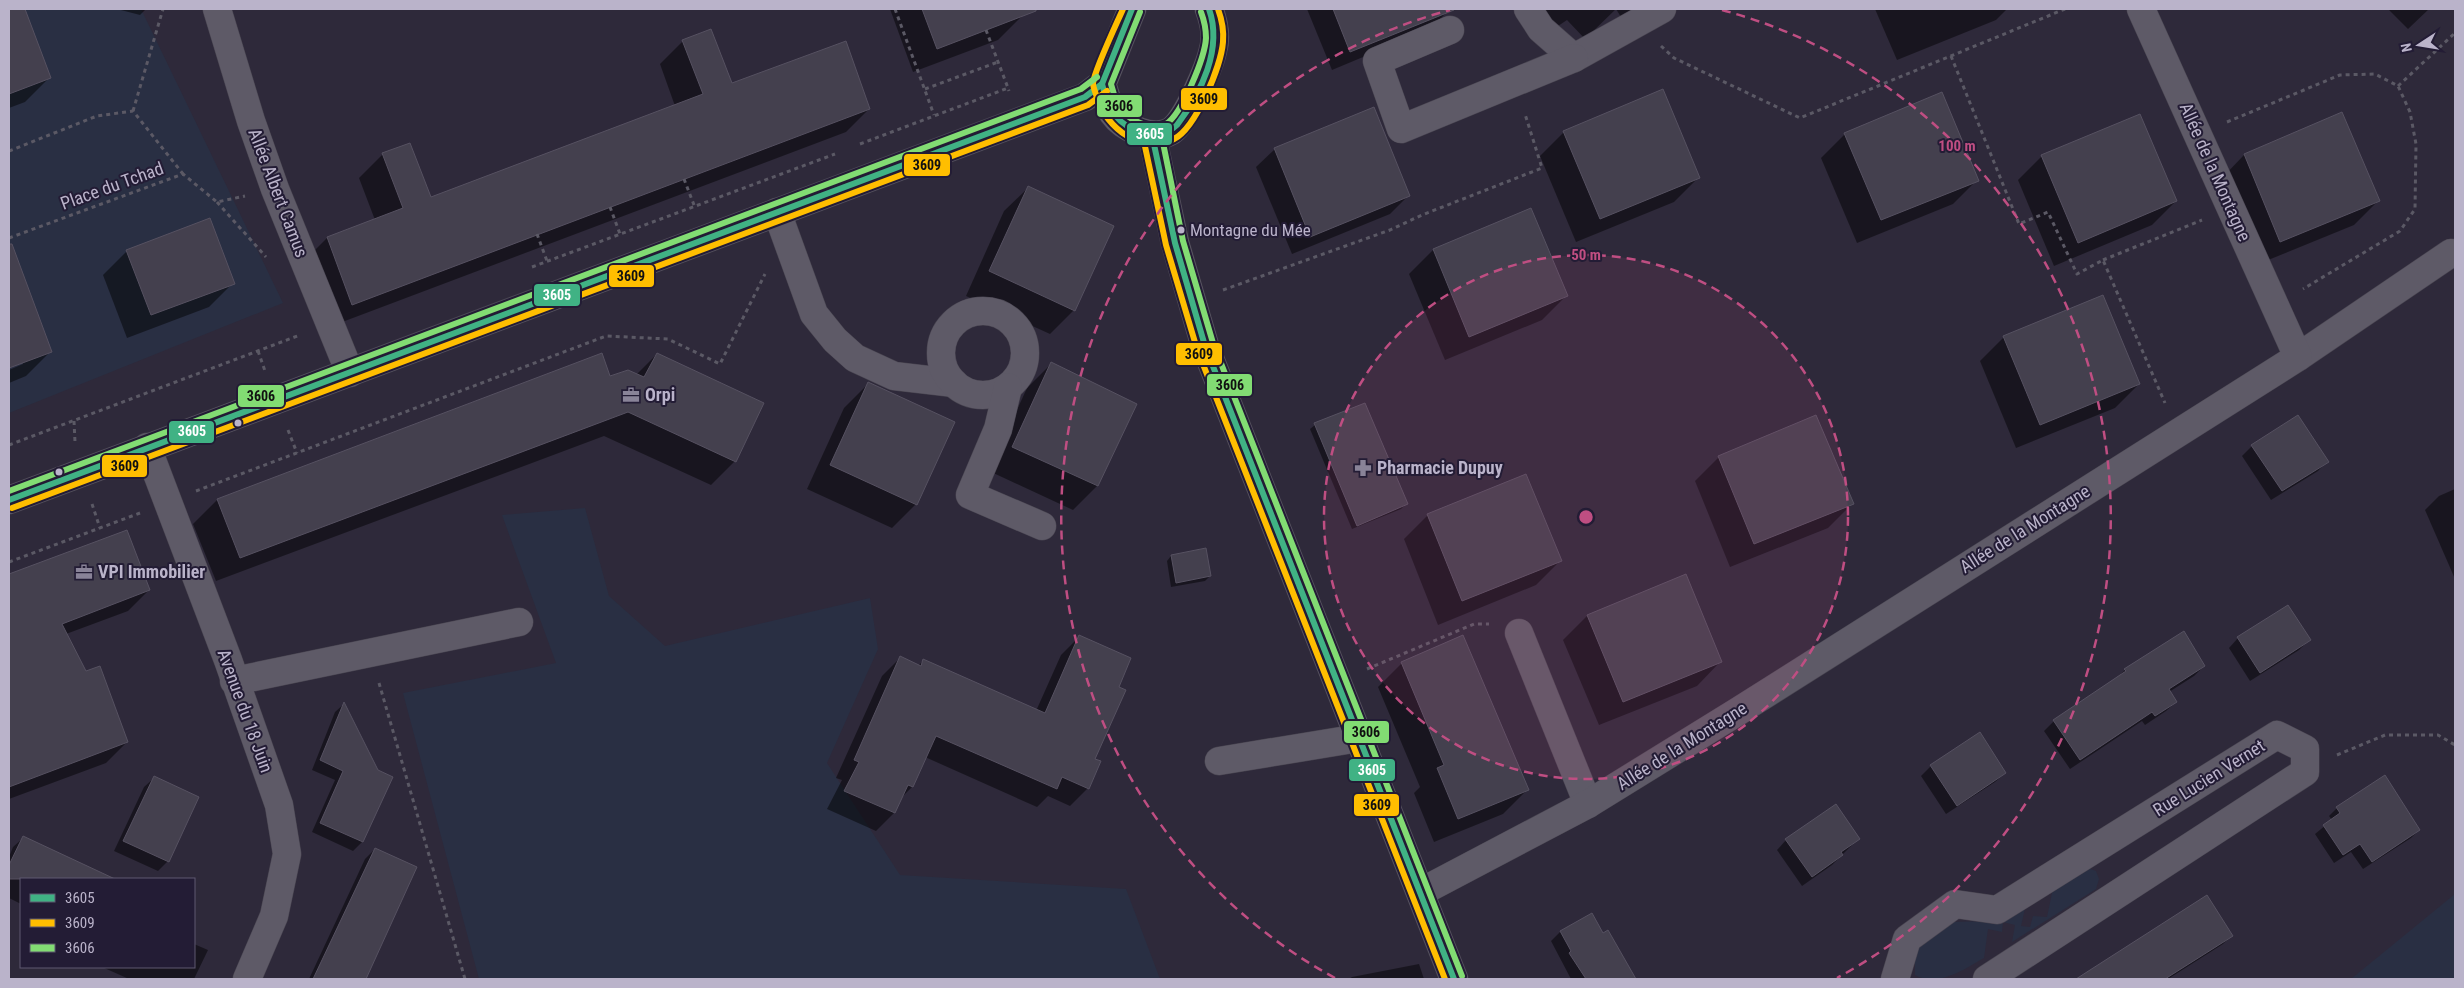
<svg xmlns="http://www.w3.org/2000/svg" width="2464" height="988" font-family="'Roboto Condensed',sans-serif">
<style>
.green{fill:#292f43}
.shadow{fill:#0007}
.building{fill:#44404e;stroke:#565161}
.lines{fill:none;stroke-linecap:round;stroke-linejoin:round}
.minor-casing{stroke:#484450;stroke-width:29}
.path{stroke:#5b5965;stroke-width:3;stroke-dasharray:4 4;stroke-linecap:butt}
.minor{stroke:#5e5a67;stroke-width:28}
.bus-1-casing{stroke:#231c35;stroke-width:10}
.bus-2-casing{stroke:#231c35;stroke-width:10}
.bus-3-casing{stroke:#231c35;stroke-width:10}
.bus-1{stroke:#40b284;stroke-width:6}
.bus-2{stroke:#ffbe00;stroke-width:6}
.bus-3{stroke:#82dc73;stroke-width:6}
.ring{fill:none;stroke:#bf4e82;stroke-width:2.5;stroke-dasharray:9 6}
.bus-dot{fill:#bab3ca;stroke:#231c35;stroke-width:2}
.labels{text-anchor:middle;stroke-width:4;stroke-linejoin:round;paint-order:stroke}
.bus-label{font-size:17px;fill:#bab3ca;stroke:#231c35;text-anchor:start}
.street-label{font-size:18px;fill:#bab3ca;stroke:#231c35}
.poi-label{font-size:18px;font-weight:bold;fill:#bab3ca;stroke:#231c35;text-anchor:start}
.centre{fill:#bf4e82;stroke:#231c35;stroke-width:2.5}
.ring-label{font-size:15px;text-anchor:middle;font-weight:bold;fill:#bf4e82;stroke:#231c35;stroke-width:4;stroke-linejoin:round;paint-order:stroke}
.line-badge{stroke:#231c35;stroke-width:2}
.badge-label{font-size:14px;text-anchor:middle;font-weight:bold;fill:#fff}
.pale-badge-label{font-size:14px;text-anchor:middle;font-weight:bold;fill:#111}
</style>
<rect width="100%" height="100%" fill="#2e293a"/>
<!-- green -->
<g class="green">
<polygon points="9,9 141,9 283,303 9,413"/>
<polygon points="585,508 609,596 665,646 870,598 878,649 827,763 900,875 1126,889 1160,979 479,979 403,693 556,663 502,515"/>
<path d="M2085,867L2096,871L2099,879L2096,889L2012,942L2015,925L2003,922L2002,932L1988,929L1984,958C1965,969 1937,988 1915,975V956L1922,939L1950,922L1991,921L2026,904L2021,926L2030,927L2033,916L2047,917L2053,888Z"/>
<polygon points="2455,894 2455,979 2351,979"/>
</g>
<!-- shadow -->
<g class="shadow">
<polygon points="117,9 146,9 140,15"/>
<polygon points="890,9 1019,9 1022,16 998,40 913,72"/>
<polygon points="1307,9 1447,9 1448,11 1430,29 1332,70"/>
<polygon points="1527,9 1635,9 1621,17 1616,9 1585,39 1567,20 1546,34"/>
<polygon points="1875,9 2007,9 1996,20 1897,60"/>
<polygon points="2388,9 2429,9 2408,29"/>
<polygon points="26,15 49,78 25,102 9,108 9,22"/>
<polygon points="683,41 731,85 869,109 846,132 329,327 304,261 327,238 375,220 359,178 382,155 410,144 430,199 675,106 660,64"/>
<polygon points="1564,132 1698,178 1674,202 1576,242 1540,156"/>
<polygon points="1845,134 1977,180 1953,204 1857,243 1821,158"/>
<polygon points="1275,149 1408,196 1390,214 1292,254 1256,167"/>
<polygon points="2244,155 2378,201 2354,225 2256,265 2221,179"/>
<polygon points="2042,156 2176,201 2152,225 2054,266 2018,180"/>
<polygon points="1028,188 1074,310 1050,334 966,296 1004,211"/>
<polygon points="1530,210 1566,296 1542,320 1445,360 1409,274 1433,250"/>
<polygon points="127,251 233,283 209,307 127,338 103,275"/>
<polygon points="27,288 50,352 26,376 9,383 9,370 23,364 23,362 9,367 9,295"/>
<polygon points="2004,337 2139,384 2115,408 2016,448 1980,361"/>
<polygon points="657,354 735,461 711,485 604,436 216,581 193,524 217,500 601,355 610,378 636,375"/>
<polygon points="1051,364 1097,486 1073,510 989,471 1027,388"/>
<polygon points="868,384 916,504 892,528 807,489 844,408"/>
<polygon points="2298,417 2327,461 2318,471 2271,500 2242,456 2252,446"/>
<polygon points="1315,425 1406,504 1401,509 1352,529 1310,429"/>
<polygon points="1719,457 1852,504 1828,528 1730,567 1695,481"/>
<polygon points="2455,489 2455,579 2425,510 2439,496"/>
<polygon points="1428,515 1560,561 1536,585 1438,625 1404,539"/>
<polygon points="126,531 149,590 128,611 66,634 85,673 127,742 106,763 9,799 9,576"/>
<polygon points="1171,556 1210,576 1205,581 1171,587 1167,561"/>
<polygon points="1587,616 1720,662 1697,686 1599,725 1563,640"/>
<polygon points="1080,636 1117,687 1093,760 1088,788 1070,806 1048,796 1037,807 925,757 912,787 901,798 894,813 876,831 827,809 842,780 836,778 882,676 900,658 918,666 924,660 1036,711 1061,655"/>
<polygon points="2238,638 2309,640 2299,650 2250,681 2229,648"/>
<polygon points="1402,663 1527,790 1503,814 1434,842 1414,793 1420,787 1378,687"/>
<polygon points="2204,666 2194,676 2169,692 2176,702 2166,711 2145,725 2142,721 2070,769 2044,731 2054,721 2116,679 2125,670"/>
<polygon points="344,704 377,771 391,778 362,842 353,851 312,832 335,780 312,770 335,712"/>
<polygon points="1931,766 2005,773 1995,782 1946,814 1921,776"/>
<polygon points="154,778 197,798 168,861 158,871 114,851 144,787"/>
<polygon points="2337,808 2419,830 2411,838 2363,869 2351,852 2334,863 2315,834 2332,820 2329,816"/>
<polygon points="23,838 85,867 80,879 21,879 21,904 9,898 9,857 13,847"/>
<polygon points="1858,839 1832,865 1802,886 1777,850 1786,840"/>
<polygon points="375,849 415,868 365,979 309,979 365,859"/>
<polygon points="2207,897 2231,936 2223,944 2168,979 2079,979"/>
<polygon points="1591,914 1603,934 1607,932 1635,979 1571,979 1551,941 1560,932"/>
<polygon points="194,944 208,950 194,979 129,979 102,967 194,967"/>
<polygon points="1419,964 1424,979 1349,979 1352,977"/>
</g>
<!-- building -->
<g class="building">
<polygon points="9,9 25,9 51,78 9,94"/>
<polygon points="922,9 1036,9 1036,11 937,49"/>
<polygon points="1333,9 1454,9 1454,10 1350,52"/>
<polygon points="711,29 732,83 846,41 870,109 352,305 327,237 403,208 382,153 410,143 431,197 703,94 682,40"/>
<polygon points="1663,89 1700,178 1600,219 1563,131"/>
<polygon points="1942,92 1979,181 1881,220 1844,133"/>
<polygon points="1374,107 1410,196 1310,237 1274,148"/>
<polygon points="2342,112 2380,201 2280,242 2244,154"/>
<polygon points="2140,114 2177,201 2078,243 2041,155"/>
<polygon points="1028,186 1114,226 1075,311 989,271"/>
<polygon points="1531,208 1568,296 1469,337 1433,249"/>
<polygon points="210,218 235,284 151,315 126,250"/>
<polygon points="9,244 12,244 52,352 9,368"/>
<polygon points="2103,295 2140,384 2040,425 2003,336"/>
<polygon points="602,353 610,376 628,370 644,377 657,353 764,403 736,462 628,412 240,558 217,499"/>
<polygon points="1051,362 1137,404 1098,486 1012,447"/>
<polygon points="868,382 955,422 917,505 830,465"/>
<polygon points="1365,403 1408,504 1357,526 1314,423"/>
<polygon points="1816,415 1854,504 1754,544 1718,456"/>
<polygon points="2298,415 2329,462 2282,491 2251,445"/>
<polygon points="1526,474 1562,561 1462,601 1427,514"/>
<polygon points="127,530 150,590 62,624 86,671 100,666 128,742 9,787 9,574"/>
<polygon points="1206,548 1211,576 1176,583 1171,555"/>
<polygon points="1686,574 1722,662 1623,702 1587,615"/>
<polygon points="2288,605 2311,640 2260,673 2237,637"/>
<polygon points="2184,631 2205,666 2169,689 2177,702 2155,716 2152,712 2080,760 2053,720 2126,671 2124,669"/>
<polygon points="1079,635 1131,658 1119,687 1126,690 1095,759 1101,761 1089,789 1062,777 1057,789 936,736 913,787 908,785 895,813 844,791 859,762 854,760 900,656 921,666 923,659 1045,713"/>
<polygon points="1463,635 1529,790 1458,819 1437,768 1444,765 1401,662"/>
<polygon points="344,702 378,770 393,777 363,842 320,823 343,771 320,760"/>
<polygon points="1980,732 2006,773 1957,806 1930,765"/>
<polygon points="2385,775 2420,830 2372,862 2360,844 2343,855 2323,825 2340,813 2336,807"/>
<polygon points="154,776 199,797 169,862 123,841"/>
<polygon points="1836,804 1860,839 1841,852 1843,855 1812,877 1785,839"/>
<polygon points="23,836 115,879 9,879 9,865"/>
<polygon points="375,848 417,867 366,979 313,979"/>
<polygon points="2207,895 2233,936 2165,979 2076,979"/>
<polygon points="1592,913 1603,933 1608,930 1636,979 1586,979 1569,953 1571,951 1560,931"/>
</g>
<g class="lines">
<!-- minor casing -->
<g class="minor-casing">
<g id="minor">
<polyline points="217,9 251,121 275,189 350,373"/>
<path d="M1132,9L1102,84C1105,93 1108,106 1113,113C1124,129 1154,141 1171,131C1186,121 1209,68 1213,50C1217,36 1214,22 1209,9"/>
<polyline points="1528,9 1541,29 1574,58 1662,9"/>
<polyline points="1450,30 1377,61 1401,129 1574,58"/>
<polyline points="1152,135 1175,243 1205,346 1454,979"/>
<polyline points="777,212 814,314 835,340 855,358 894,376 954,383"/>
<circle cx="983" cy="353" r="42"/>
<polyline points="2298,357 2451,253"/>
<polyline points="1008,387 998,429 970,495 1042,526"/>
<polyline points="147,447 228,660 279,805 287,854 274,916 247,979"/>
<polyline points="9,500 1085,97 1102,84"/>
<polyline points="1519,633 1588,804"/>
<polyline points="234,681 519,622"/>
<polyline points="1219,761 1359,738"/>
<polyline points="1421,892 1588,804 1737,712 2298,357 2141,9"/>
<polyline points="1895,979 1907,939 1955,904 1997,910 2277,735 2305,749 2305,772 1987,979"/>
</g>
</g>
<!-- path -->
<g class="path">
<polyline points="895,9 934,115"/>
<polyline points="986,30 1008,88"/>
<polyline points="1661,46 1674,58 1800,118 2065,9"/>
<polyline points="1951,56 2019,224 2048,212 2077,274 2103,260 2165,403"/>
<polyline points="2398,86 2455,33"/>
<polyline points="925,89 998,62"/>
<polyline points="133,111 163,9"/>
<polyline points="2227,122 2340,75 2375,74 2398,86 2410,112 2416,144 2415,209 2400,231 2303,289"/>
<polyline points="860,144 1008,88 1009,91"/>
<polyline points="9,151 97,116 133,111 183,174"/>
<polyline points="684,179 694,205"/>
<polyline points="217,202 266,257"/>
<polyline points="610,207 620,234"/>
<polyline points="537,234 547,261"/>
<polyline points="9,238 183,174 217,202 245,196"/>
<polyline points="2103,260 2202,220"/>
<polyline points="532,267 835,154"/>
<polyline points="1223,290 1390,230 1422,215 1542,168 1525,114"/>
<polyline points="258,351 265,371"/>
<polyline points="74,421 75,442"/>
<polyline points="288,430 297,453"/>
<polyline points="9,445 300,335"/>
<polyline points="196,491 606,336 668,339 720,364 765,274"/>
<polyline points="92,504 100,528"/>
<polyline points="9,562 140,513"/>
<polyline points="1367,669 1474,624 1489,624"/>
<polyline points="379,683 465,979"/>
<polyline points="2337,755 2385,735 2438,735 2455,745"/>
</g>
<!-- minor -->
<use href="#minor" class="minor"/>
<!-- bus-1 casing -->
<g class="bus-1-casing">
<g id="bus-1">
<path d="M1132,9L1102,84C1105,94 1107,105 1114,114C1128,132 1159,143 1177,125C1201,93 1223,49 1209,9"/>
<polyline points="1152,135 1175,243 1205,346 1454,979"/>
<polyline points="9,500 1085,97 1102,84"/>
</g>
</g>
<!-- bus-2 casing -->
<g class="bus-2-casing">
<g id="bus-2">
<path d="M1123,9C1116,25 1095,69 1093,83C1093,88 1096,93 1097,98C1106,127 1142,156 1174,139C1196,128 1221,66 1223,42C1224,31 1222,20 1218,9"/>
<polyline points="1143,137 1166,245 1197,349 1445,979"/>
<polyline points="12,508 1088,105 1107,91"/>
</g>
</g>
<!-- bus-3 casing -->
<g class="bus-3-casing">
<g id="bus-3">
<path d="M1140,12L1111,84C1113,91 1115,100 1119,106C1126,119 1151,132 1166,124C1182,114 1205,57 1206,38C1206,29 1204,20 1201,12"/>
<polyline points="1161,133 1183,241 1213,343 1462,976"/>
<polyline points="9,491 1081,89 1097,77"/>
</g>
</g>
<!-- bus-1 -->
<use href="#bus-1" class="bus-1"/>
<!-- bus-2 -->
<use href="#bus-2" class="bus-2"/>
<!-- bus-3 -->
<use href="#bus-3" class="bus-3"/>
</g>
<!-- distance rings -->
<circle cx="1586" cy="517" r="262" fill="#bf4e82" fill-opacity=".12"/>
<g class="ring">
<circle cx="1586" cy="517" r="262"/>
<path d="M1335 978A525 525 0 0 1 1450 10M1722 10A525 525 0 0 1 1837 978"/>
</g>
<!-- icons -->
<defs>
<g id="office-bare" transform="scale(1.35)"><path d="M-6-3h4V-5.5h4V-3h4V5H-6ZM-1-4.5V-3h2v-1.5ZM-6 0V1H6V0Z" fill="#898398" stroke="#231c35" stroke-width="2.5" paint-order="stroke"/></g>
<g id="pharmacy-bare" transform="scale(1.35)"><path d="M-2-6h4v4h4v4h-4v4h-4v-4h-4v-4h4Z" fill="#898398" stroke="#231c35" stroke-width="2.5" paint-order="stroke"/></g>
</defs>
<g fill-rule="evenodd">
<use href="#office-bare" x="631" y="395"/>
<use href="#pharmacy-bare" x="1363" y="468"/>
<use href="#office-bare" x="84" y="572"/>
</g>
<!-- markers -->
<g class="bus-dot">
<circle cx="1181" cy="230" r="4.5"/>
<circle cx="238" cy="423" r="4.5"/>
<circle cx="59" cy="472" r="4.5"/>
</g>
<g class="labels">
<!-- bus labels -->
<g class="bus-label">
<text x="1190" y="236">Montagne du Mée</text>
</g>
<!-- street labels -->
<g class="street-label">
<text transform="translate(2215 172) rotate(66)" y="6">Allée de la Montagne</text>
<text transform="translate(112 186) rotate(-20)" y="6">Place du Tchad</text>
<text transform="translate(278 193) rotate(69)" y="6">Allée Albert Camus</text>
<text transform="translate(2025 529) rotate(-32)" y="6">Allée de la Montagne</text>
<text transform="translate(245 711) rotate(70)" y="6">Avenue du 18 Juin</text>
<text transform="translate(1682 746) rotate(-32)" y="6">Allée de la Montagne</text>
<text transform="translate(2209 778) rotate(-32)" y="6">Rue Lucien Vernet</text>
</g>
<!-- poi labels -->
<g class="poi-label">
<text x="645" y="401">Orpi</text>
<text x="1377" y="474">Pharmacie Dupuy</text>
<text x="98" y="578">VPI Immobilier</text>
</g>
</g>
<circle cx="1586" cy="517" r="8" class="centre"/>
<g class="ring-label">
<text x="1957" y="151">100 m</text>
<text x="1586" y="260">50 m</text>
</g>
<g class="line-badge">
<rect x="1180" y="87" width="48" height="24" rx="5" fill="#ffbe00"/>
<rect x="1096" y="94" width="47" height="24" rx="5" fill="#82dc73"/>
<rect x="1126" y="122" width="47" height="24" rx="5" fill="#40b284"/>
<rect x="903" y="153" width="48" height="24" rx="5" fill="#ffbe00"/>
<rect x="608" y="264" width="47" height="24" rx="5" fill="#ffbe00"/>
<rect x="533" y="283" width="48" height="24" rx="5" fill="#40b284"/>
<rect x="1175" y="342" width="48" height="24" rx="5" fill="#ffbe00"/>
<rect x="1206" y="373" width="47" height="24" rx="5" fill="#82dc73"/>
<rect x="237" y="384" width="48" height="24" rx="5" fill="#82dc73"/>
<rect x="168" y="420" width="47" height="24" rx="5" fill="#40b284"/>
<rect x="101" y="454" width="47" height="24" rx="5" fill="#ffbe00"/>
<rect x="1343" y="720" width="47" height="24" rx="5" fill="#82dc73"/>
<rect x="1348" y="758" width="48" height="24" rx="5" fill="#40b284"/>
<rect x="1353" y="793" width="47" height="24" rx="5" fill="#ffbe00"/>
</g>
<g class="badge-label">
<text x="1150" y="139">3605</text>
<text x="557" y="300">3605</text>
<text x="192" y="436">3605</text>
<text x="1372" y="775">3605</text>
</g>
<g class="pale-badge-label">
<text x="1204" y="104">3609</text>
<text x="1119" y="111">3606</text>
<text x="927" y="170">3609</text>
<text x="631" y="281">3609</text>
<text x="1199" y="359">3609</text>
<text x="1230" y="390">3606</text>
<text x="261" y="401">3606</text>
<text x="125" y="471">3609</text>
<text x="1366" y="737">3606</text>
<text x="1377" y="810">3609</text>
</g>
<!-- border -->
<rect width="2464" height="988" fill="none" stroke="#bab3ca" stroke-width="20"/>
<!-- legend -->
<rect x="20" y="878" width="175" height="90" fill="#231c35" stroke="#5f5871"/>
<rect x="30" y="894" width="25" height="8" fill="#40b284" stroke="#5f5871"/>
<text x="65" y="903" font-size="15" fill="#bab3ca">3605</text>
<rect x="30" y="919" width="25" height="8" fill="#ffbe00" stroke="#5f5871"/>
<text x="65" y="928" font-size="15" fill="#bab3ca">3609</text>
<rect x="30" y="944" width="25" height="8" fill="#82dc73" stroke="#5f5871"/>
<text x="65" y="953" font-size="15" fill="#bab3ca">3606</text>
<!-- north arrow -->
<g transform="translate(2419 45) rotate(258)" stroke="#231c35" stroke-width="4" paint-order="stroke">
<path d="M0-4L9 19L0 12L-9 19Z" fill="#bab3ca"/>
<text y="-8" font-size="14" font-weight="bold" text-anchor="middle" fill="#bab3ca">N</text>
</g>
</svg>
